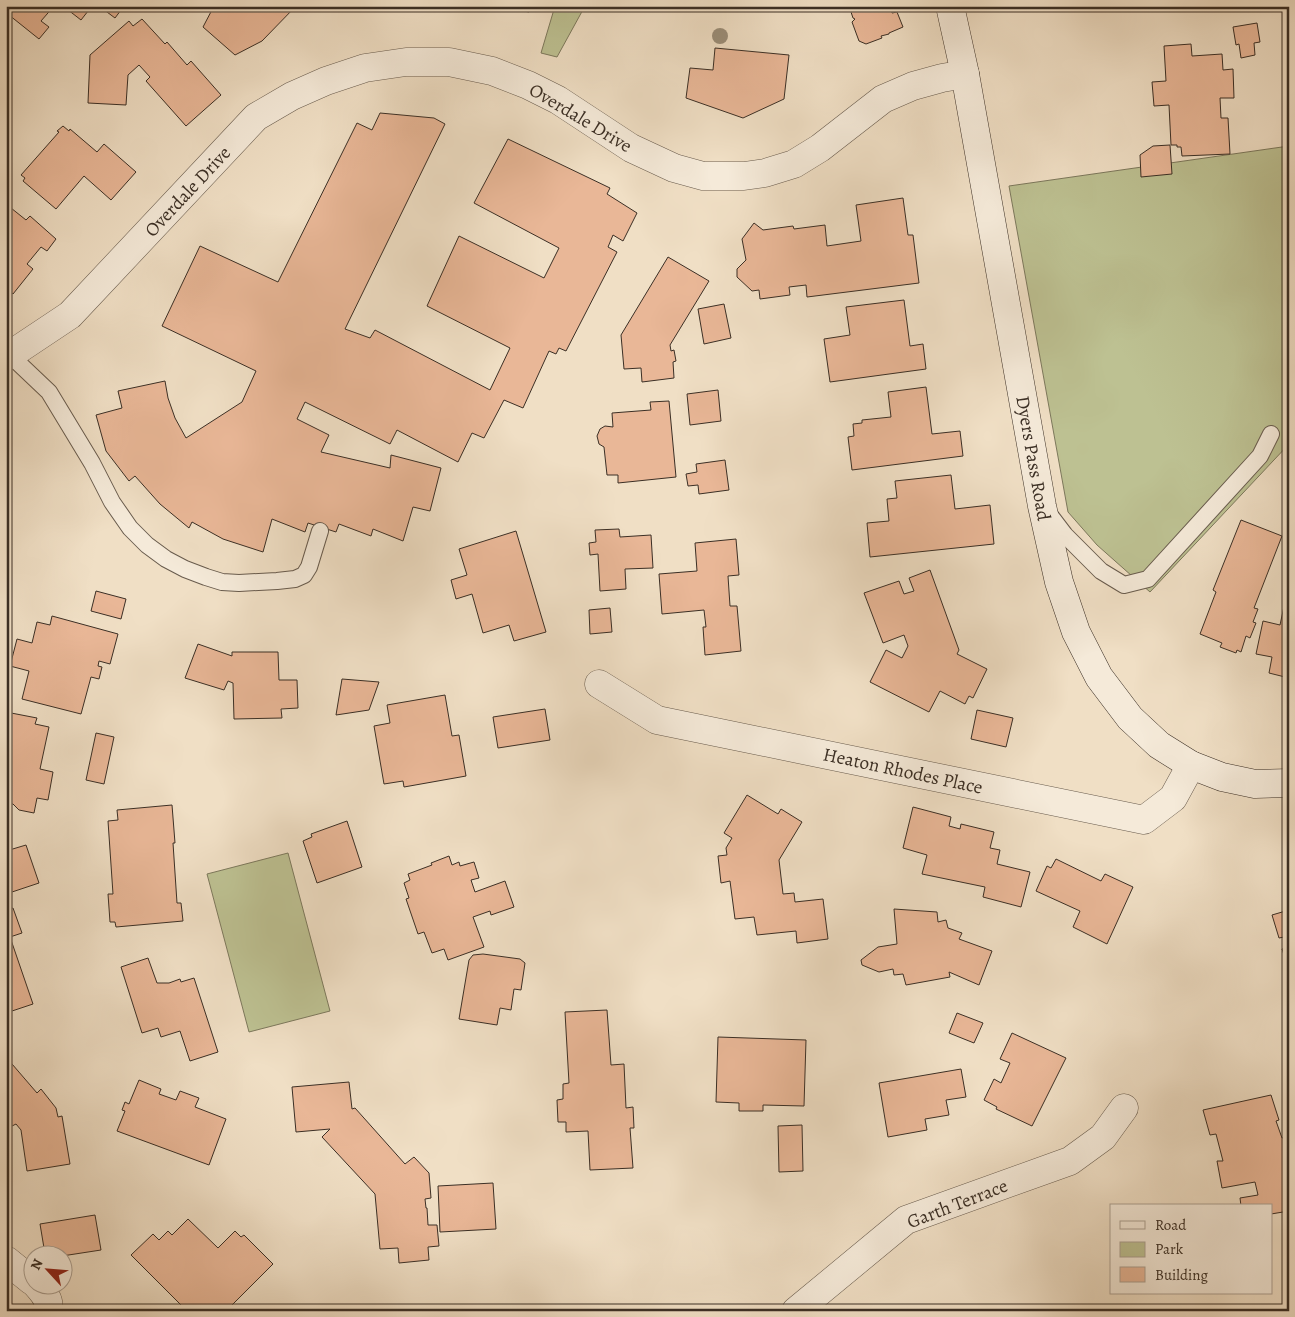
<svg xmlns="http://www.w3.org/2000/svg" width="1295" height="1317" font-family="Alegreya,serif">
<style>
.green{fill:#bdc192;stroke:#7c785c}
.building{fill:#e9b797;stroke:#3b2f25}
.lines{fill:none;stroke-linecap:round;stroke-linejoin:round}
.service-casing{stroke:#685b4d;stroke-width:18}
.minor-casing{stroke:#685b4d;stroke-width:29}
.secondary-casing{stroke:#3b2f25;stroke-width:29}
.service{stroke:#f5ead9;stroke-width:16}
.minor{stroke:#f5ead9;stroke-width:28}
.secondary{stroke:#f5ead9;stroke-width:28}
.tree{fill:#9b8e79}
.labels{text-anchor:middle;stroke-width:4;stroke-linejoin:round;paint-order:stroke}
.street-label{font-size:19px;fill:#3b2f25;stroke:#f5ead9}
</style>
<rect width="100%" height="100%" fill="#f0dfc5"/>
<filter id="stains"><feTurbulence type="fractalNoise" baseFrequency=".004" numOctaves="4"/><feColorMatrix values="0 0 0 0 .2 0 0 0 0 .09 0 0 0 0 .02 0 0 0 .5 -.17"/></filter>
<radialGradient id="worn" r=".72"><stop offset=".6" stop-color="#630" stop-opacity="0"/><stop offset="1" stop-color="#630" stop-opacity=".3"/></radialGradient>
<!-- green -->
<g class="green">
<polygon points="555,6 585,6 557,57 541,53"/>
<polygon points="1289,146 1289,444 1150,592 1097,545 1068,512 1009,186"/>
<polygon points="288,853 330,1011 249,1032 207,874"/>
</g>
<!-- building -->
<g class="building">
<polygon points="16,6 54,6 41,21 49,27 39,39 9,15"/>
<polygon points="63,6 92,6 81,20"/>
<polygon points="99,6 124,6 115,18"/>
<polygon points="214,6 296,6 262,41 235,55 203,27"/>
<polygon points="464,6 530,6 529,12 506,8 506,11 490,9 490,11"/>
<polygon points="849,6 891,6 892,13 897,12 903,27 889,33 889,34 881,36 882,38 866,44 859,41 852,22 855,19 853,18"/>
<polygon points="142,19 165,44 167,42 187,65 191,61 221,95 186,126 146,81 150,77 139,65 128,75 126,105 88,103 90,55 129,21 133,26"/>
<polygon points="1257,23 1260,42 1254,43 1255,55 1241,58 1239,44 1236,45 1233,27"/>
<polygon points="1191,44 1192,56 1222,54 1223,70 1233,69 1234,98 1220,98 1221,118 1228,118 1230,154 1182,156 1181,147 1177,147 1177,145 1171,145 1169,105 1154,106 1152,82 1166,81 1164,46"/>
<polygon points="715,48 789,55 784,99 743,118 686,98 690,68 713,70"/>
<polygon points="380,113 434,118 445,124 345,329 370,338 375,330 490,390 510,348 427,306 459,236 544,278 559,248 474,203 508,139 610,188 607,194 637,213 623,241 613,235 608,247 617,252 566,351 559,348 556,354 549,351 523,408 504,400 484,438 472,433 458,462 397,430 390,444 305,402 297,419 329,435 321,452 390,468 391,455 441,468 430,511 413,507 403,541 373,529 371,536 339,524 336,532 308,523 305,532 272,519 263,552 223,539 192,522 189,528 160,504 135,476 129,481 106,451 96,415 122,408 118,391 165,381 168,398 175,418 186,438 242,402 256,371 162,326 200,246 278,282 357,123 372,130"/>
<polygon points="63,126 69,131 70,129 97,152 104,144 136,172 111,200 84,176 56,209 23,181 25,178 21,175 59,132 57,131"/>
<polygon points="1170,145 1172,174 1141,177 1140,155 1153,146"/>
<polygon points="903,198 908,235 913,235 919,283 807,297 806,285 789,287 790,295 760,299 759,290 752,291 737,277 737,269 746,260 742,239 754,223 763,230 793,226 794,229 825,225 827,246 861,241 856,205"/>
<polygon points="6,204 26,220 30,216 56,239 47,251 41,247 27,264 33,269 13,294 6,289"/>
<polygon points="668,257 709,281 670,345 671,351 674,350 676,361 673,362 674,378 642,382 641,368 624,369 621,335"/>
<polygon points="904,300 910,346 923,344 926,369 830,382 824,339 850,335 846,307"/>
<polygon points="724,304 731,338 704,344 698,309"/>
<polygon points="926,387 932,434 960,431 963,456 852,470 848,437 854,436 853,424 862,423 862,420 891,417 888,392"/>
<polygon points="718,390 721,421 690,425 687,394"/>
<polygon points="669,401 676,477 618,483 618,475 607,475 604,447 599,444 597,436 600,429 605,426 613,427 612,413 651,410 650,402"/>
<polygon points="725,460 729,490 699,494 698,485 688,486 686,474 697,472 696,464"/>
<polygon points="951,475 955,509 990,505 994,544 870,557 867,523 889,521 887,499 897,498 895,481"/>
<polygon points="1241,520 1282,536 1254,608 1258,609 1253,622 1256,623 1250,638 1246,636 1241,652 1237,650 1236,653 1220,647 1222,643 1200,634 1216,592 1213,590"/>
<polygon points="619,529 620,537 651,535 653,568 625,569 626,589 600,591 598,554 590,555 589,543 596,542 595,530"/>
<polygon points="516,531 546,632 514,641 509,625 483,633 472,594 456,599 451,580 467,575 459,549"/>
<polygon points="736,539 739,575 728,576 730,606 737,606 741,651 705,655 703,627 706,627 704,610 662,614 659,574 697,571 695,543"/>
<polygon points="930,570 959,650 957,654 987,669 973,698 969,696 965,704 940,691 929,712 870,682 886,650 902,658 908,646 904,635 883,643 864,593 899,581 904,594 914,591 909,578"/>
<polygon points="1289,583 1289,678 1269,673 1272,657 1256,654 1263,621 1280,625"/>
<polygon points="96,591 126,599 121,619 91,611"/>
<polygon points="610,608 612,632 590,634 589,610"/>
<polygon points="52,616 118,634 110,664 99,661 98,666 102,667 99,679 91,677 81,714 22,699 29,671 10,666 17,639 32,643 37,622 50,625"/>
<polygon points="198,644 232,656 232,652 278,652 279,680 297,680 298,708 281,709 282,718 234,719 233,683 228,681 224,690 185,678"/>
<polygon points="342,679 379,682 369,710 336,715"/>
<polygon points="445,695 452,736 459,735 466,776 404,787 403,781 384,784 374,726 390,723 387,705"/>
<polygon points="545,709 550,740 498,748 493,717"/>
<polygon points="977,710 1013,718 1006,747 971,739"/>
<polygon points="6,712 37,718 35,724 49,727 40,769 53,772 48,800 37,798 34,813 19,810 13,804 6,803"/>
<polygon points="96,733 114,737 104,784 86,780"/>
<polygon points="747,795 778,814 781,809 802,822 779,860 783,894 794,893 795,902 823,899 828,939 797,943 796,931 757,935 754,917 735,919 730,881 721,883 718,856 727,855 726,848 732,838 724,833"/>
<polygon points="172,805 175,843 173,843 177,903 181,903 183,921 116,927 115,922 110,922 108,894 113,894 108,821 118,820 117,810"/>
<polygon points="913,807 951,817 949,826 960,829 961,824 994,832 990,848 1000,850 997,864 1030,872 1021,907 983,897 985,887 922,874 927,855 903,848"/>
<polygon points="347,821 362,867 317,883 303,841 312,837 311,834"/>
<polygon points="26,845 39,883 6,894 6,851"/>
<polygon points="449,856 452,865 459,862 460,866 474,862 479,878 471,880 475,892 505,881 514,907 491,915 490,911 473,917 484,947 448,960 444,949 432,953 424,932 418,934 406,899 409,898 404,883 410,880 408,874 432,865 431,863"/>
<polygon points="1056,859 1101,881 1105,874 1133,887 1107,944 1073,927 1080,911 1036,891 1047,866 1051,868"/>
<polygon points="6,908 7,910 13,908 22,933 10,937 33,1004 6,1013"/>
<polygon points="894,909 937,912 938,922 946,920 948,928 962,933 959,939 992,951 979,985 949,972 950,977 906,985 903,974 894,975 893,969 879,972 862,965 861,960 878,947 897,944"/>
<polygon points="1289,910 1289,936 1279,938 1272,915"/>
<polygon points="1289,947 1289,970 1282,949"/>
<polygon points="483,954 520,959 525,963 521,990 514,989 511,1010 500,1008 497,1025 459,1019 469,960 473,955"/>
<polygon points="148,958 157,983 169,983 180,979 181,982 194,978 218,1052 190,1061 180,1031 161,1037 158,1028 142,1033 121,967"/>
<polygon points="607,1010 611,1065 624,1064 626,1108 633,1107 634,1128 630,1128 633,1168 590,1170 588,1131 566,1132 566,1122 558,1122 557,1100 563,1099 563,1084 569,1083 565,1012"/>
<polygon points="957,1013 983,1023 974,1043 949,1033"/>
<polygon points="1012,1033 1066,1058 1032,1126 996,1109 997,1107 984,1100 994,1079 1001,1083 1010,1063 1000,1059"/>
<polygon points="718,1037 806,1040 804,1106 763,1105 763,1111 739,1111 739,1103 716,1102"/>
<polygon points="6,1057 37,1093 41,1089 56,1108 58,1117 62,1116 70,1164 27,1171 21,1130 16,1124 8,1128 6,1126"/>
<polygon points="961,1069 966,1097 946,1100 949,1115 925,1119 927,1130 888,1137 879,1083"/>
<polygon points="139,1080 161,1089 159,1094 176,1100 180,1091 199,1098 195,1107 226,1119 209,1165 117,1131 125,1111 122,1110 125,1102 129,1104"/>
<polygon points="349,1082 352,1109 355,1108 405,1164 414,1157 429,1173 431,1198 425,1199 426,1208 427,1208 428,1225 437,1225 439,1246 428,1247 429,1260 399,1263 398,1248 380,1249 375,1194 322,1137 330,1129 296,1132 292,1087"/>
<polygon points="1271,1095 1279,1120 1276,1121 1282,1138 1287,1137 1289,1144 1289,1211 1271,1214 1271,1206 1241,1206 1240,1198 1258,1195 1255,1182 1222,1188 1217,1161 1223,1161 1216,1134 1210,1135 1203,1110"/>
<polygon points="802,1125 803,1171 779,1172 778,1126"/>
<polygon points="493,1183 496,1229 440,1232 438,1186"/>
<polygon points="95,1215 101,1250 62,1256 62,1254 45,1254 40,1224"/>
<polygon points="188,1219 218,1248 235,1231 241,1237 244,1235 273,1264 226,1311 187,1311 131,1255 153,1234 159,1240 168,1231 172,1235"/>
<polygon points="852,1305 858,1311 847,1311"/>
</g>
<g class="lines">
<!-- service casing -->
<g class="service-casing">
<g id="service">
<polyline points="10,355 49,392 92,463 112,502 130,528 147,545 166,559 185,569 206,577 222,582 239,583 277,581 295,579 304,575 309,567 320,531"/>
<polyline points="1049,514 1065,535 1101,571 1124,585 1148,579 1260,456 1271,434"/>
</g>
</g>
<!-- minor casing -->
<g class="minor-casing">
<g id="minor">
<polyline points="6,355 10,355 70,315 256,117 292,96 326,81 365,68 406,62 449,62 492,71 528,85 558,100 631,148 674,168 703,176 744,176 765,173 794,164 820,148 883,99 913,86 942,78 965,74"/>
<polyline points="599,684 657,720 1144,820 1173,798 1191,765"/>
<polyline points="6,1260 32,1281"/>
<path d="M36,1284C43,1292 51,1300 48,1311"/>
<polyline points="796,1311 906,1220 1070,1161 1103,1137 1124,1108"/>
</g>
</g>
<!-- secondary casing -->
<g class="secondary-casing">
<polyline id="secondary" points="950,6 965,74 1042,506 1059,582 1076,632 1099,677 1130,718 1159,745 1191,765 1222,777 1255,784 1289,783"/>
</g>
<!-- service -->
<use href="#service" class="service"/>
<!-- minor -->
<use href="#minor" class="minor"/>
<!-- secondary -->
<use href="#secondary" class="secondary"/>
</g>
<!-- trees -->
<circle class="tree" cx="720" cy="36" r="8"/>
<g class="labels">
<!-- street labels -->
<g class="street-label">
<text transform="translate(581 117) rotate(31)" y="7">Overdale Drive</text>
<text transform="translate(187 191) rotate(-47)" y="7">Overdale Drive</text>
<text transform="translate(1034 458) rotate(80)" y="7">Dyers Pass Road</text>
<text transform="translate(903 770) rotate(12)" y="7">Heaton Rhodes Place</text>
<text transform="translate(957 1203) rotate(-21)" y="7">Garth Terrace</text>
</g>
</g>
<!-- margin -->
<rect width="1295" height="1317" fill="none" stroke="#f0dfc5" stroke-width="25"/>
<rect x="8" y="8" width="1280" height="1302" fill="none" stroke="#3b2f25" stroke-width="2.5"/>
<rect x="12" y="12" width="1270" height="1292" fill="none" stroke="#3b2f25"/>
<!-- legend -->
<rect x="1110" y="1204" width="162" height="90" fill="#f5ead9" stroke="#ab9f91"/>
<rect x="1120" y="1221" width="25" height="8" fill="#f5ead9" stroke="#ab9f91"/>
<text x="1155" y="1230" font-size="15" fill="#3b2f25">Road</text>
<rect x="1120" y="1242" width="25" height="15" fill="#bdc192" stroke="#ab9f91"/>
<text x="1155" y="1254" font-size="15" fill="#3b2f25">Park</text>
<rect x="1120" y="1267" width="25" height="15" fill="#e9b797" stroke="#ab9f91"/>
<text x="1155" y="1280" font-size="15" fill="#3b2f25">Building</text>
<!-- north arrow -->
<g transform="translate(48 1270) rotate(296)"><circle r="24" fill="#f5ead9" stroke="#ab9f91"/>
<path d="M0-4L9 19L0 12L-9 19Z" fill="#8f2418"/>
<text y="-8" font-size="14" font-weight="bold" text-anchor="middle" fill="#3b2f25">N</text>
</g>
<rect width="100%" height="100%" filter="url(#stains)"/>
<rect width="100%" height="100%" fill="url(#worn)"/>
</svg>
